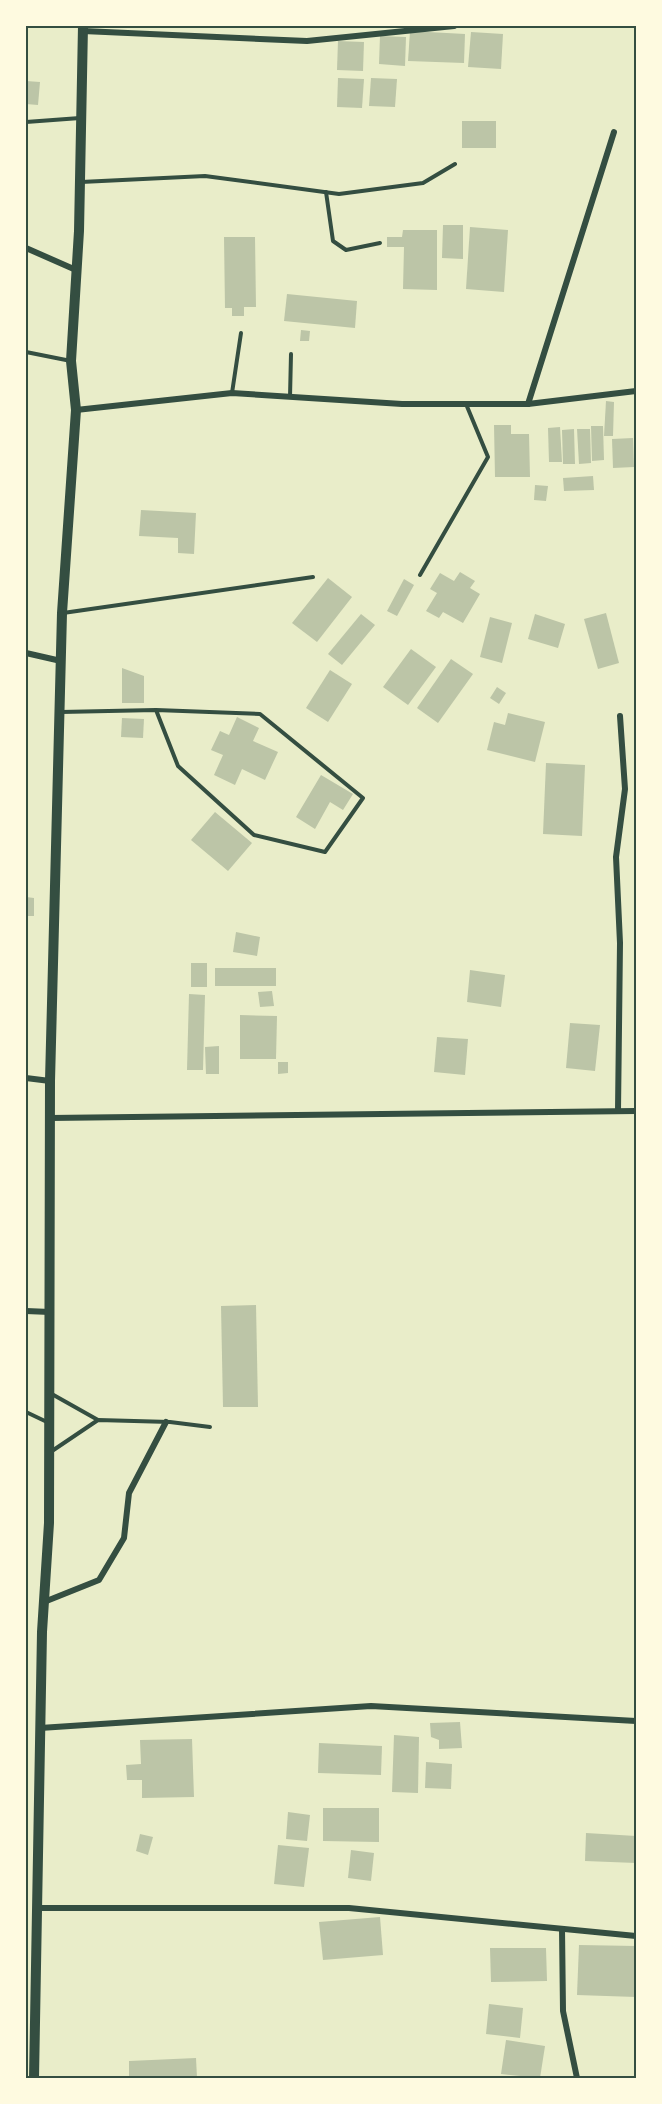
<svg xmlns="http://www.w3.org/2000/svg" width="662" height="2104" font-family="'IBM Plex Serif',serif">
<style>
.building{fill:#bcc5a7}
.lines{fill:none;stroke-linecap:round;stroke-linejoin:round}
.service{stroke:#344e41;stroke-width:4}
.minor{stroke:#344e41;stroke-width:6}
.secondary{stroke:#344e41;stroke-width:10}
.neatline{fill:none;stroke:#344e41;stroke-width:2}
</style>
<rect width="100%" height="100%" fill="#e9edc9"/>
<!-- building -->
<g class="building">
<polygon points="410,31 465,34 464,63 408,61"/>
<polygon points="471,32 503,34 501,69 468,67"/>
<polygon points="380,36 406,37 405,66 379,64"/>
<polygon points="338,41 364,42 363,71 337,70"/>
<polygon points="338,78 364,79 362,108 337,107"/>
<polygon points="371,78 397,79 395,107 369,106"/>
<polygon points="26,81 40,82 38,105 26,104"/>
<rect x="462" y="121" width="34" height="27"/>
<polygon points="443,225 463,225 463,259 442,258"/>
<polygon points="470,227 508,230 504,292 466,289"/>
<polygon points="403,230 437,230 437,290 403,289 404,247 387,247 387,237 402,237"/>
<polygon points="224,237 255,237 256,307 244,307 244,316 232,316 232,308 225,308"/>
<polygon points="287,294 357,301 355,328 284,321"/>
<polygon points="301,330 310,331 309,341 300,341"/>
<polygon points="606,401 614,402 613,436 604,436"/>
<polygon points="494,425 511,425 511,434 529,434 530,477 495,477"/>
<polygon points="591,426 603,426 604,460 592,461"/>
<polygon points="560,427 562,462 549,462 548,428"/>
<polygon points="574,429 575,464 563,464 562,430"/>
<polygon points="577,429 590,429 591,463 579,464"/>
<polygon points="633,438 634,467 613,468 612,439"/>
<polygon points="593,476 594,490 564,491 563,478"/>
<polygon points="535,485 548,486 546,501 534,500"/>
<polygon points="141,510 196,513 194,554 178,553 178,538 139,536"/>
<polygon points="460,572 475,581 470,588 480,594 463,623 443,612 439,618 426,611 437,593 430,589 440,573 454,581"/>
<polygon points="328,578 352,597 317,642 292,623"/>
<polygon points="404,579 414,585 397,616 387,611"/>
<polygon points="606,613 619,663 598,669 584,619"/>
<polygon points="361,614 375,625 342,665 328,654"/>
<polygon points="535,614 565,624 558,648 528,639"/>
<polygon points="490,617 512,623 502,663 480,657"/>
<polygon points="411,649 436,667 408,705 383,687"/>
<polygon points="451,659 473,674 438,723 417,708"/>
<polygon points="122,668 144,676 144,703 122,703"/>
<polygon points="330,670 352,684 328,722 306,708"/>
<polygon points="497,687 506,693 499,704 490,698"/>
<polygon points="508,713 545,722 535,762 487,750 494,722 505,725"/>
<polygon points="237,717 259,728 253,741 278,752 265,780 242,769 235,785 214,775 223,755 211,750 220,731 229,735"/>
<polygon points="122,718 144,719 143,738 121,737"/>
<polygon points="546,763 585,765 582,836 543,834"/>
<polygon points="321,775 353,794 343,810 330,802 315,829 296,817"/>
<polygon points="215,812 252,843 228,871 191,840"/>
<polygon points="26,897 34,898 34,916 26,916"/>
<polygon points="236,932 260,937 257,956 233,952"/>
<rect x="191" y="963" width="16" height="24"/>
<rect x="215" y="968" width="61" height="18"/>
<polygon points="470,970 505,975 501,1007 467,1002"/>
<polygon points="272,991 274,1006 260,1007 258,992"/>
<polygon points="189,994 205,995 203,1070 187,1070"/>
<polygon points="240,1015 277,1016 276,1059 240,1059"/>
<polygon points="570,1023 600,1025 595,1071 566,1068"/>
<polygon points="437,1037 468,1039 465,1075 434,1072"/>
<polygon points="219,1046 219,1074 206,1074 205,1047"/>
<polygon points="278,1062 288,1062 288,1073 278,1074"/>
<polygon points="256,1305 258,1407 223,1407 221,1306"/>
<polygon points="460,1722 462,1748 439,1749 439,1740 431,1737 430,1723"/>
<polygon points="394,1735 419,1737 418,1793 392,1792"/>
<polygon points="192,1739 194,1797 142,1798 142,1780 127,1780 126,1765 141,1764 140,1740"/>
<polygon points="319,1743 382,1746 381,1775 318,1773"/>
<polygon points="426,1762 452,1764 451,1789 425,1788"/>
<polygon points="323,1808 379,1808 379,1842 323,1841"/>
<polygon points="288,1812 310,1815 307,1841 286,1839"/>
<polygon points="586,1833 636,1836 636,1863 585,1861"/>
<polygon points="140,1834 153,1837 148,1855 136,1851"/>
<polygon points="278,1845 309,1848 304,1887 274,1884"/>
<polygon points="351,1850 374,1853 371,1881 348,1878"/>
<polygon points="380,1917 383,1955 323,1960 319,1922"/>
<polygon points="579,1945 636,1946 636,1997 577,1995"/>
<polygon points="490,1948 546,1948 547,1981 491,1982"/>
<polygon points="489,2004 523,2008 520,2038 486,2034"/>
<polygon points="506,2040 545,2046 540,2078 501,2074"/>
<polygon points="196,2058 197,2078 129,2078 129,2061"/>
</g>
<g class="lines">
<!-- service -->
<g class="service">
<polyline points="26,122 80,118"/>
<polyline points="81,182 205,176 339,194 423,183 455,164"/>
<polyline points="326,192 333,241 346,250 380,243"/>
<polyline points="26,352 71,361"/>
<polyline points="232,393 241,333"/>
<polyline points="290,397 291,354"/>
<polyline points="420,575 488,457 466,404"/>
<polyline points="63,613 313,577"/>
<polyline points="61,712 156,710 260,714 363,798 325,852 254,835 178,766 156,710"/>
<polyline points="50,1393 98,1420"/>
<polyline points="26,1412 47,1422"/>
<polyline points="52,1451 98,1420 170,1422 210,1427"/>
</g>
<!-- minor -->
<g class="minor">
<polyline points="83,31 307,41 454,26"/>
<polyline points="26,248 76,270"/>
<polyline points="528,404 614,132"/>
<polyline points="76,410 232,393 402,404 528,404 636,391"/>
<polyline points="26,653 61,661"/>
<polyline points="26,1078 50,1081"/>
<polyline points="618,1111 620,943 616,857 625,789 620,716"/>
<polyline points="50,1118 636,1111"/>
<polyline points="26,1311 50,1312"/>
<polyline points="44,1602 99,1580 124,1538 129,1493 166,1422"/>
<polyline points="40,1728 371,1706 636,1721"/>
<polyline points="37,1908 349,1908 636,1936"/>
<polyline points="562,1929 563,2011 577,2078"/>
</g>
<!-- secondary -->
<polyline class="secondary" points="34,2078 42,1632 49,1523 50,1081 62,613 76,410 71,361 79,231 83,26"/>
</g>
<!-- border -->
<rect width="662" height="2104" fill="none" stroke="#fefae0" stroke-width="54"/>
<rect x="27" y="27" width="608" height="2050" class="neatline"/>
</svg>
